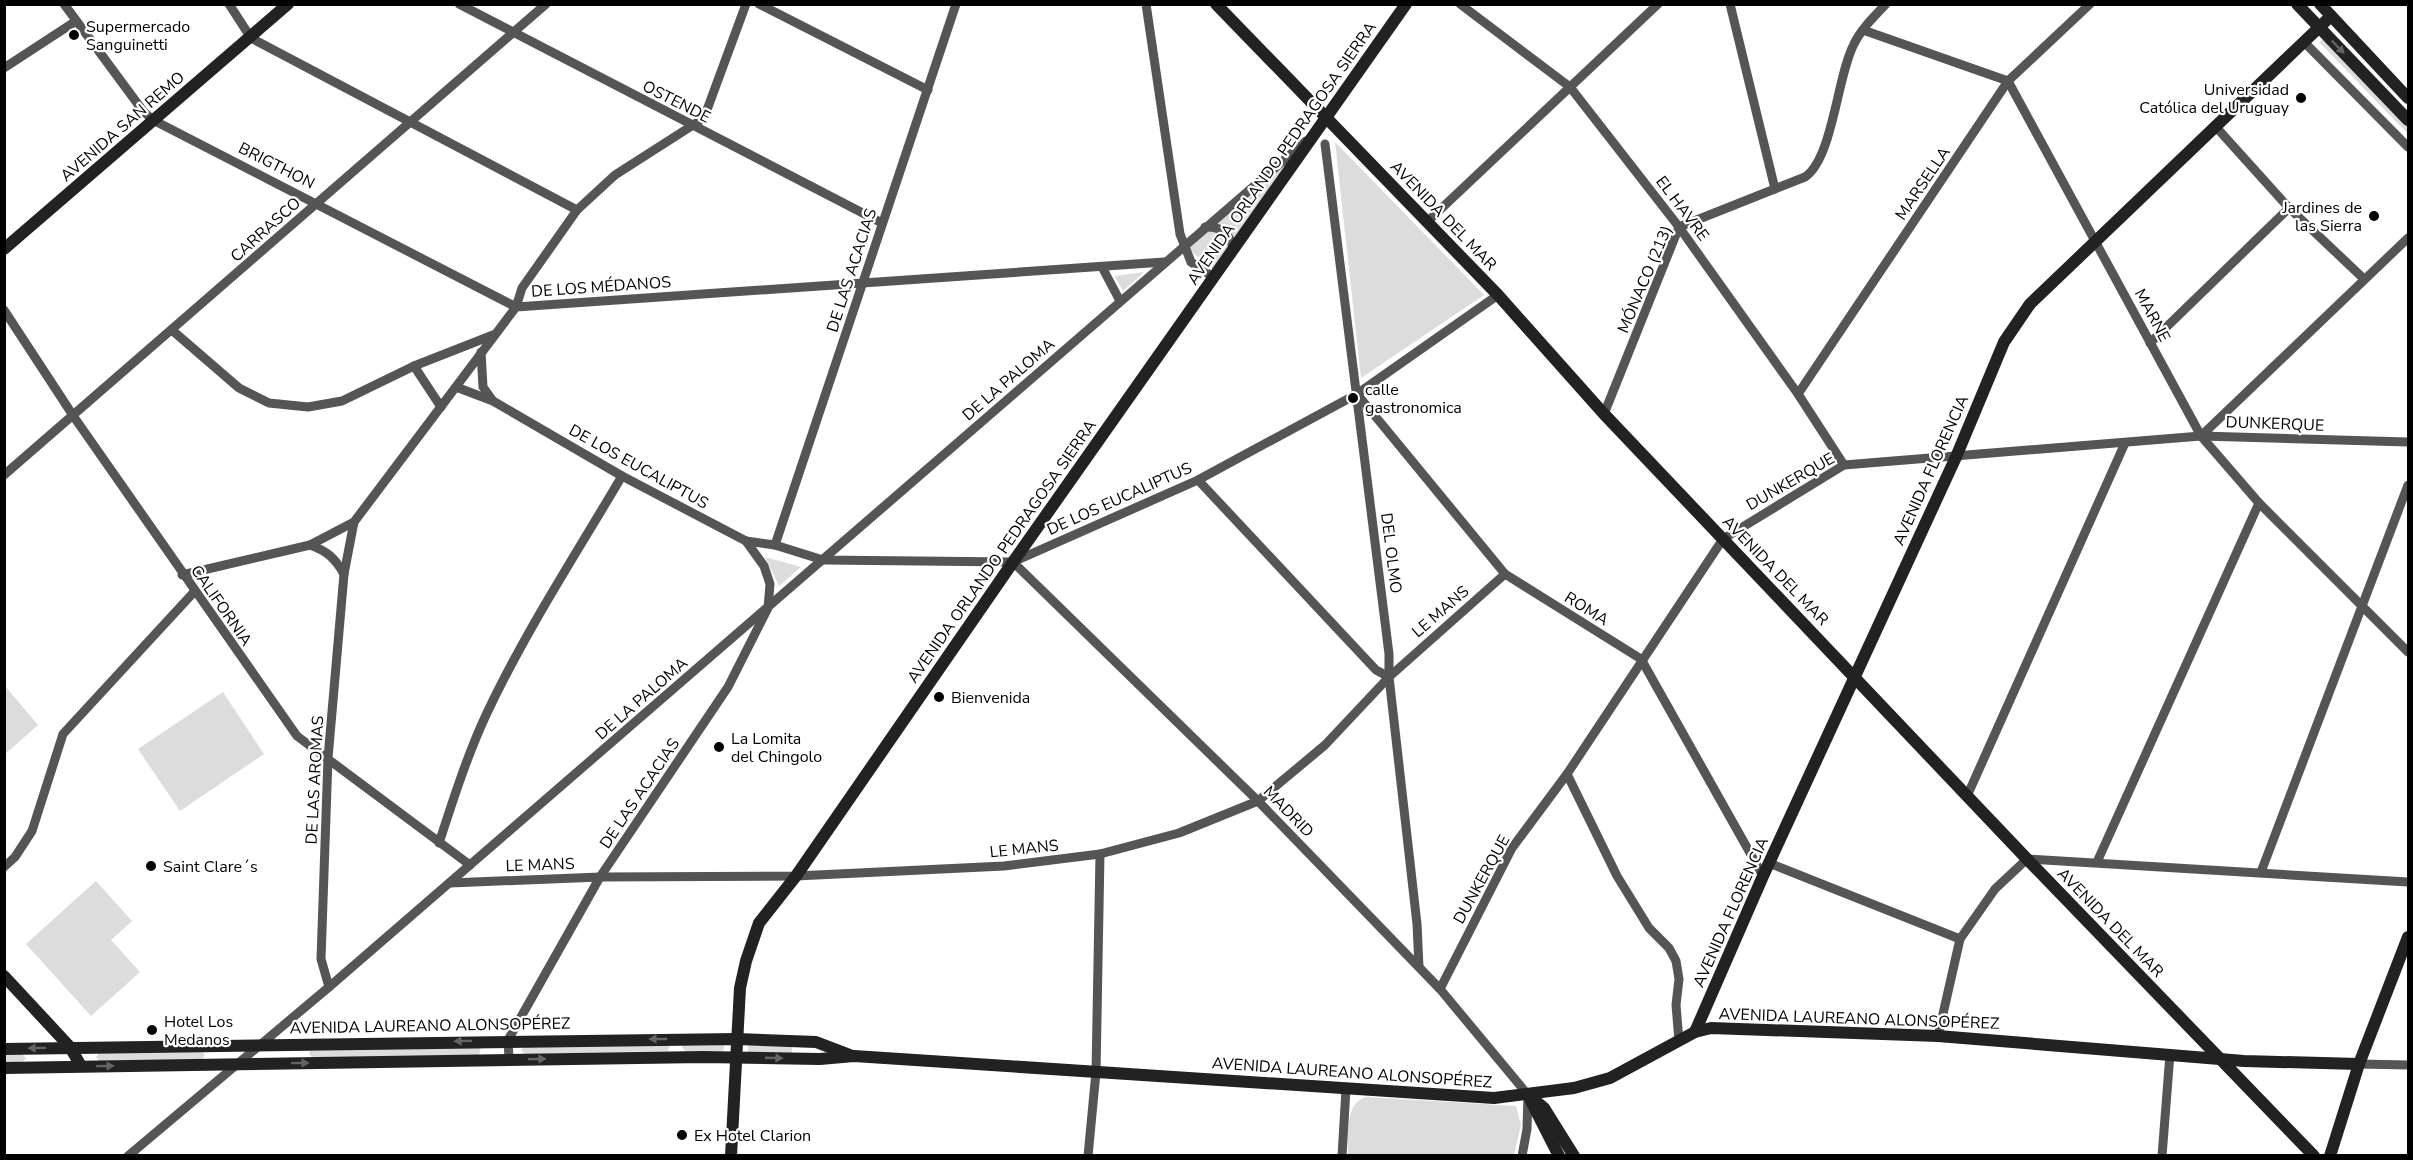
<svg xmlns="http://www.w3.org/2000/svg" width="2413" height="1160" font-family="'Nunito Sans',sans-serif">
<style>
.green{fill:#dcdcdc}
.lines{fill:none;stroke-linecap:round;stroke-linejoin:round}
.street{stroke:#555;stroke-width:9}
.secondary{stroke:#222;stroke-width:12}
.oneway{fill:#646464}
.poi-dot{fill:#000;stroke:#fff;stroke-width:2}
.labels{text-anchor:middle;stroke-width:4.5;stroke-linejoin:round;paint-order:stroke}
.poi-label{font-size:16px;fill:#000;stroke:#fff;text-anchor:start}
.street-label{font-size:16px;fill:#000;stroke:#fff}
</style>
<rect width="100%" height="100%" fill="#fff"/>
<!-- green -->
<g class="green">
<polygon points="2325,38 2408,125 2408,134 2319,42"/>
<polygon points="1335,142 1484,295 1361,378"/>
<polygon points="1286,164 1213,269 1187,248"/>
<polygon points="1144,272 1123,291 1115,277 1115,276"/>
<polygon points="765,557 801,567 779,586"/>
<polygon points="5,686 38,725 5,754 4,754"/>
<polygon points="223,692 264,754 180,811 138,749"/>
<polygon points="96,881 132,921 111,940 140,972 91,1016 26,944"/>
<polygon points="725,1043 723,1051 685,1051 682,1047 683,1044"/>
<polygon points="670,1044 668,1051 525,1054 521,1050 523,1047"/>
<polygon points="748,1045 792,1045 792,1054 748,1053"/>
<polygon points="481,1047 479,1055 313,1058 309,1054 310,1051"/>
<polygon points="201,1051 205,1055 202,1060 99,1061 96,1057 99,1053"/>
<polygon points="4,1054 22,1054 26,1058 22,1063 5,1063"/>
<path d="M1366,1097L1516,1106L1521,1125L1514,1155H1348C1349,1136 1344,1103 1366,1097Z"/>
</g>
<g class="lines">
<!-- street -->
<g class="street">
<polyline points="64,4 143,111 153,120 516,307 522,288 577,210 615,175 704,118 746,4"/>
<polyline points="229,4 251,38 577,210"/>
<polyline points="459,4 882,223"/>
<polyline points="759,4 928,90"/>
<polyline points="1146,4 1180,234 1191,262 1213,277"/>
<polyline points="1460,4 1570,87 1679,227 1798,394 1844,465"/>
<polyline points="1730,4 1775,189"/>
<polyline points="1863,30 2008,81 2201,436 2259,503 2408,652"/>
<polyline points="2304,42 2408,147"/>
<polyline points="4,68 76,21"/>
<polyline points="2216,127 2289,208 2364,279"/>
<polyline points="1325,144 1389,654 1389,677 1417,924 1419,967"/>
<polyline points="1427,222 1658,4"/>
<path d="M1205,227C1220,226 1229,233 1233,247"/>
<polyline points="1102,267 1120,301"/>
<polyline points="4,310 74,417 297,736 470,865"/>
<polyline points="173,331 239,388 269,403 308,407 342,401 414,366 493,335"/>
<polyline points="2150,343 2289,208"/>
<polyline points="481,352 483,387 493,401"/>
<polyline points="414,366 441,407"/>
<polyline points="456,387 493,401 622,476 746,541 775,545 823,560 1013,562 1198,480 1357,394 1498,295"/>
<polyline points="1357,394 1505,574 1641,659 1763,876"/>
<polyline points="1798,394 2008,81 2090,4"/>
<path d="M1604,414L1679,227L1805,177C1833,158 1837,76 1854,44C1861,29 1874,17 1886,4"/>
<polyline points="2201,436 2408,238"/>
<polyline points="4,475 546,4"/>
<polyline points="1198,480 1376,670 1389,677"/>
<path d="M310,545C327,551 335,558 344,574"/>
<polyline points="775,545 956,4"/>
<polyline points="1013,562 1258,801 1440,989 1528,1095 1527,1129 1522,1156"/>
<polyline points="182,575 310,545 354,522 516,307 1164,262"/>
<polyline points="1567,774 1617,876 1649,928 1669,948 1676,961 1679,979 1676,1005 1679,1041"/>
<polyline points="1968,794 2125,443"/>
<path d="M439,843C453,800 467,756 486,715C525,632 576,554 622,476"/>
<polyline points="2097,862 2259,503"/>
<polyline points="1769,863 1960,939"/>
<polyline points="4,867 15,857 32,831 63,734 194,592"/>
<polyline points="2261,872 2408,485"/>
<polyline points="450,883 600,877 796,876 1004,866 1100,854 1179,833 1258,801 1325,745 1389,677 1505,574"/>
<polyline points="329,987 321,959 328,758 344,574 354,522"/>
<polyline points="1440,989 1512,848 1567,774 1723,539 1844,465 2201,436 2408,442"/>
<polyline points="1938,1036 1960,939 1995,889 2027,859 2408,882"/>
<polyline points="509,1059 508,1040 600,877 728,687 768,608 770,584 764,566 746,541"/>
<polyline points="2359,1064 2408,1065"/>
<polyline points="128,1156 329,987 1306,141"/>
<polyline points="1088,1156 1096,1072 1100,854"/>
<polyline points="1342,1156 1346,1089"/>
<polyline points="2162,1156 2170,1054"/>
</g>
<!-- secondary -->
<g class="secondary">
<polyline points="1216,4 1498,295 1604,414 2027,859 2314,1156"/>
<polyline points="2297,4 2408,120"/>
<polyline points="2320,4 2408,98"/>
<polyline points="4,249 288,4"/>
<polyline points="4,976 70,1047 81,1066"/>
<polyline points="1695,1032 1763,876 1956,457 2004,342 2030,304 2331,16"/>
<polyline points="4,1049 737,1039 816,1042 850,1055"/>
<polyline points="4,1068 703,1057 820,1059 854,1056 1494,1098 1574,1088 1610,1078 1695,1032 1711,1028 1938,1036 2244,1061 2359,1064"/>
<polyline points="1528,1095 1544,1108 1574,1156"/>
<polyline points="1530,1099 1559,1156"/>
<polyline points="731,1156 740,988 746,961 759,923 796,876 1013,562 1406,4"/>
<polyline points="2330,1156 2359,1064 2408,937"/>
</g>
</g>
<!-- one-way arrows -->
<defs><path id="oneway-solid" d="M-6-.8H1V-3.2L6.5 0L1 3.2V.8H-6Z" transform="scale(1.5)"/></defs>
<g class="oneway">
<use href="#oneway-solid" transform="translate(2338 47) rotate(46)"/>
<use href="#oneway-solid" transform="translate(658 1039) rotate(180)"/>
<use href="#oneway-solid" transform="translate(463 1041) rotate(179)"/>
<use href="#oneway-solid" transform="translate(37 1048) rotate(179)"/>
<use href="#oneway-solid" transform="translate(774 1058) rotate(2)"/>
<use href="#oneway-solid" transform="translate(537 1059) rotate(-1)"/>
<use href="#oneway-solid" transform="translate(300 1063) rotate(-1)"/>
<use href="#oneway-solid" transform="translate(105 1066) rotate(-1)"/>
</g>
<!-- markers -->
<g class="poi-dot">
<circle cx="74" cy="35" r="6"/>
<circle cx="2301" cy="98" r="6"/>
<circle cx="2374" cy="216" r="6"/>
<circle cx="1353" cy="398" r="6"/>
<circle cx="939" cy="697" r="6"/>
<circle cx="719" cy="747" r="6"/>
<circle cx="151" cy="866" r="6"/>
<circle cx="152" cy="1030" r="6"/>
<circle cx="682" cy="1135" r="6"/>
</g>
<g class="labels">
<!-- poi labels -->
<g class="poi-label">
<text x="86" y="32">Supermercado<tspan x="86" dy="18">Sanguinetti</tspan></text>
<text x="2289" y="95" text-anchor="end">Universidad<tspan x="2289" dy="18">Católica del Uruguay</tspan></text>
<text x="2362" y="213" text-anchor="end">Jardines de<tspan x="2362" dy="18">las Sierra</tspan></text>
<text x="1365" y="395">calle<tspan x="1365" dy="18">gastronomica</tspan></text>
<text x="951" y="703">Bienvenida</text>
<text x="731" y="744">La Lomita<tspan x="731" dy="18">del Chingolo</tspan></text>
<text x="163" y="872">Saint Clare´s</text>
<text x="164" y="1027">Hotel Los<tspan x="164" dy="18">Medanos</tspan></text>
<text x="694" y="1141">Ex Hotel Clarion</text>
</g>
<!-- street labels -->
<g class="street-label">
<text transform="translate(677 101) rotate(27)" y="6">OSTENDE</text>
<text transform="translate(122 126) rotate(-41)" y="6">AVENIDA SAN REMO</text>
<text transform="translate(1281 153) rotate(-55)" y="6">AVENIDA ORLANDO PEDRAGOSA SIERRA</text>
<text transform="translate(277 165) rotate(27)" y="6">BRIGTHON</text>
<text transform="translate(1922 183) rotate(-56)" y="6">MARSELLA</text>
<text transform="translate(1683 208) rotate(53)" y="6">EL HAVRE</text>
<text transform="translate(1444 215) rotate(46)" y="6">AVENIDA DEL MAR</text>
<text transform="translate(265 229) rotate(-42)" y="6">CARRASCO</text>
<text transform="translate(851 270) rotate(-72)" y="6">DE LAS ACACIAS</text>
<text transform="translate(1644 279) rotate(-67)" y="6">MÓNACO (213)</text>
<text transform="translate(601 286) rotate(-4)" y="6">DE LOS MÉDANOS</text>
<text transform="translate(2153 315) rotate(62)" y="6">MARNE</text>
<text transform="translate(1008 379) rotate(-41)" y="6">DE LA PALOMA</text>
<text transform="translate(2275 423) rotate(2)" y="6">DUNKERQUE</text>
<text transform="translate(639 466) rotate(29)" y="6">DE LOS EUCALIPTUS</text>
<text transform="translate(1930 470) rotate(-66)" y="6">AVENIDA FLORENCIA</text>
<text transform="translate(1790 481) rotate(-30)" y="6">DUNKERQUE</text>
<text transform="translate(1119 498) rotate(-24)" y="6">DE LOS EUCALIPTUS</text>
<text transform="translate(1001 551) rotate(-55)" y="6">AVENIDA ORLANDO PEDRAGOSA SIERRA</text>
<text transform="translate(1392 553) rotate(83)" y="6">DEL OLMO</text>
<text transform="translate(1776 570) rotate(46)" y="6">AVENIDA DEL MAR</text>
<text transform="translate(222 605) rotate(55)" y="6">CALIFORNIA</text>
<text transform="translate(1587 608) rotate(32)" y="6">ROMA</text>
<text transform="translate(1440 611) rotate(-41)" y="6">LE MANS</text>
<text transform="translate(641 698) rotate(-41)" y="6">DE LA PALOMA</text>
<text transform="translate(314 780) rotate(-87)" y="6">DE LAS AROMAS</text>
<text transform="translate(639 793) rotate(-56)" y="6">DE LAS ACACIAS</text>
<text transform="translate(1289 811) rotate(46)" y="6">MADRID</text>
<text transform="translate(1024 848) rotate(-6)" y="6">LE MANS</text>
<text transform="translate(540 864) rotate(-2)" y="6">LE MANS</text>
<text transform="translate(1481 879) rotate(-61)" y="6">DUNKERQUE</text>
<text transform="translate(1730 912) rotate(-66)" y="6">AVENIDA FLORENCIA</text>
<text transform="translate(2111 922) rotate(46)" y="6">AVENIDA DEL MAR</text>
<text transform="translate(1859 1018) rotate(2)" y="6">AVENIDA LAUREANO ALONSOPÉREZ</text>
<text transform="translate(430 1025) rotate(-1)" y="6">AVENIDA LAUREANO ALONSOPÉREZ</text>
<text transform="translate(1352 1072) rotate(4)" y="6">AVENIDA LAUREANO ALONSOPÉREZ</text>
</g>
</g>
<!-- border -->
<rect width="2413" height="1160" fill="none" stroke="#000000" stroke-width="12"/>
</svg>
